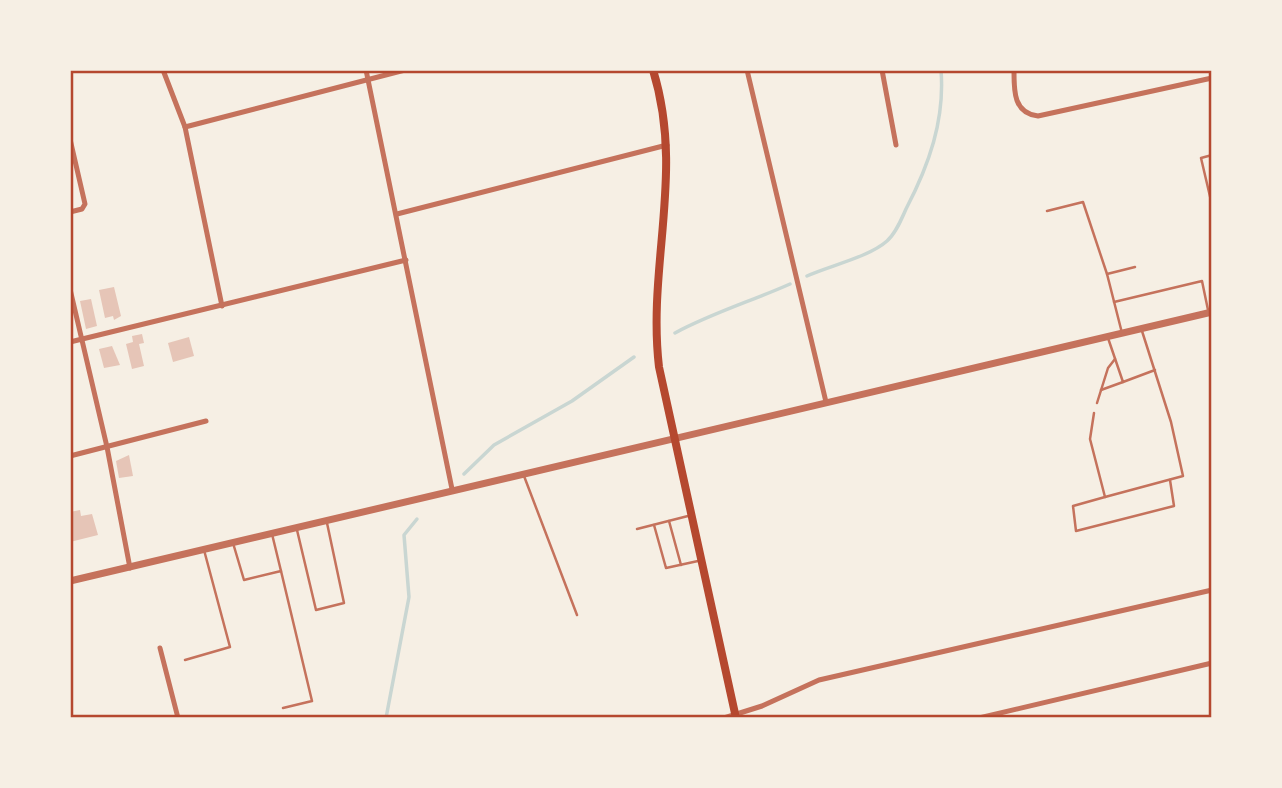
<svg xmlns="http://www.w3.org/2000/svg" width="1282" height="788" font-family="Lora,serif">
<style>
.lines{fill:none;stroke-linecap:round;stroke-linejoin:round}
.stream{stroke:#c9d6d2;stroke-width:3.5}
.building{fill:#e6c5b7}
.service{stroke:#c5725c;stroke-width:2.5}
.minor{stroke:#c5725c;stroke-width:5}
.tertiary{stroke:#c5725c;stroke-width:7}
.secondary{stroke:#b5482f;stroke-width:8}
.neatline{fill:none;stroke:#b5482f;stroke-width:2.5}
</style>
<rect width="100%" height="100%" fill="#f6efe4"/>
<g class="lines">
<!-- stream -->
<g class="stream">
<path d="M807,276C829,266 869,257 887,241C896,233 901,220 906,209C929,165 945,120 941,70"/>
<path d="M675,333C712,313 752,301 790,284"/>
<polyline points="464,474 494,445 572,401 634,357"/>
<polyline points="386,718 409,597 404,535 417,519"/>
</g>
</g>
<!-- building -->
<g class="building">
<polygon points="114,287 121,316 114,320 113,316 105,318 99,290"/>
<polygon points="91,299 97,326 86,329 80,301"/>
<polygon points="142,334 144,343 139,344 144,366 132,369 126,344 133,342 132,336"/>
<polygon points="189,337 194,356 173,362 168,343"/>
<polygon points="112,346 120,365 104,368 99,349"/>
<polygon points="129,455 133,476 119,478 116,461"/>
<polygon points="80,510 81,516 92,514 98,535 70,542 70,512"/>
</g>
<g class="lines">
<!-- service -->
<g class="service">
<polyline points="1212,155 1201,158 1212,205"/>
<polyline points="1047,211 1083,202 1107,274 1122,333"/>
<polyline points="1107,274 1135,267"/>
<polyline points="1114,302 1202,281 1208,310"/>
<polyline points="1108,338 1123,382 1155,370"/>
<polyline points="1101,390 1123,382"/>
<polyline points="1097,403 1108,368 1115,359"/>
<polyline points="1094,413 1090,439 1105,497 1183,476 1171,422 1142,331"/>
<polyline points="524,476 577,615"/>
<polyline points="1105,497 1073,506 1076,531 1174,506 1170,480"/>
<polyline points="669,521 681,565"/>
<polyline points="654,525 666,568 698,561"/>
<polyline points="637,529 688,516"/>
<polyline points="297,530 316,610 344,603 327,523"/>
<polyline points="272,534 281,571"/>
<polyline points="233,543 244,580 281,571 312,701 283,708"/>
<polyline points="185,660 230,647 204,550"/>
</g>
<!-- minor -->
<g class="minor">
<polyline points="163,70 185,127 222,306"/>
<polyline points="366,70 452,489"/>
<polyline points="747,70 826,402"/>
<polyline points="882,70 896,145"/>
<path d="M1014,70C1014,90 1013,113 1038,116L1212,78"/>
<polyline points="185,127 405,70"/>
<polyline points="70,139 85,204 82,209 70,212"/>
<polyline points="397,214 667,145"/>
<polyline points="70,289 107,447 130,568"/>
<polyline points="70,342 406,260"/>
<polyline points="70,456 206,421"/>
<polyline points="160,648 178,718"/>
<polyline points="724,718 762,706 819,680 1212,590"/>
<polyline points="979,718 1212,663"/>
</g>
<!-- tertiary -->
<polyline class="tertiary" points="70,581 1212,312"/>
<!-- secondary -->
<path class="secondary" d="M653,70C685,173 647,265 659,367L736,718"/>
</g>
<!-- border -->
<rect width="1282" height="788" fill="none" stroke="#f6efe4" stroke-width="144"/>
<rect x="72" y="72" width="1138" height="644" class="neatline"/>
</svg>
